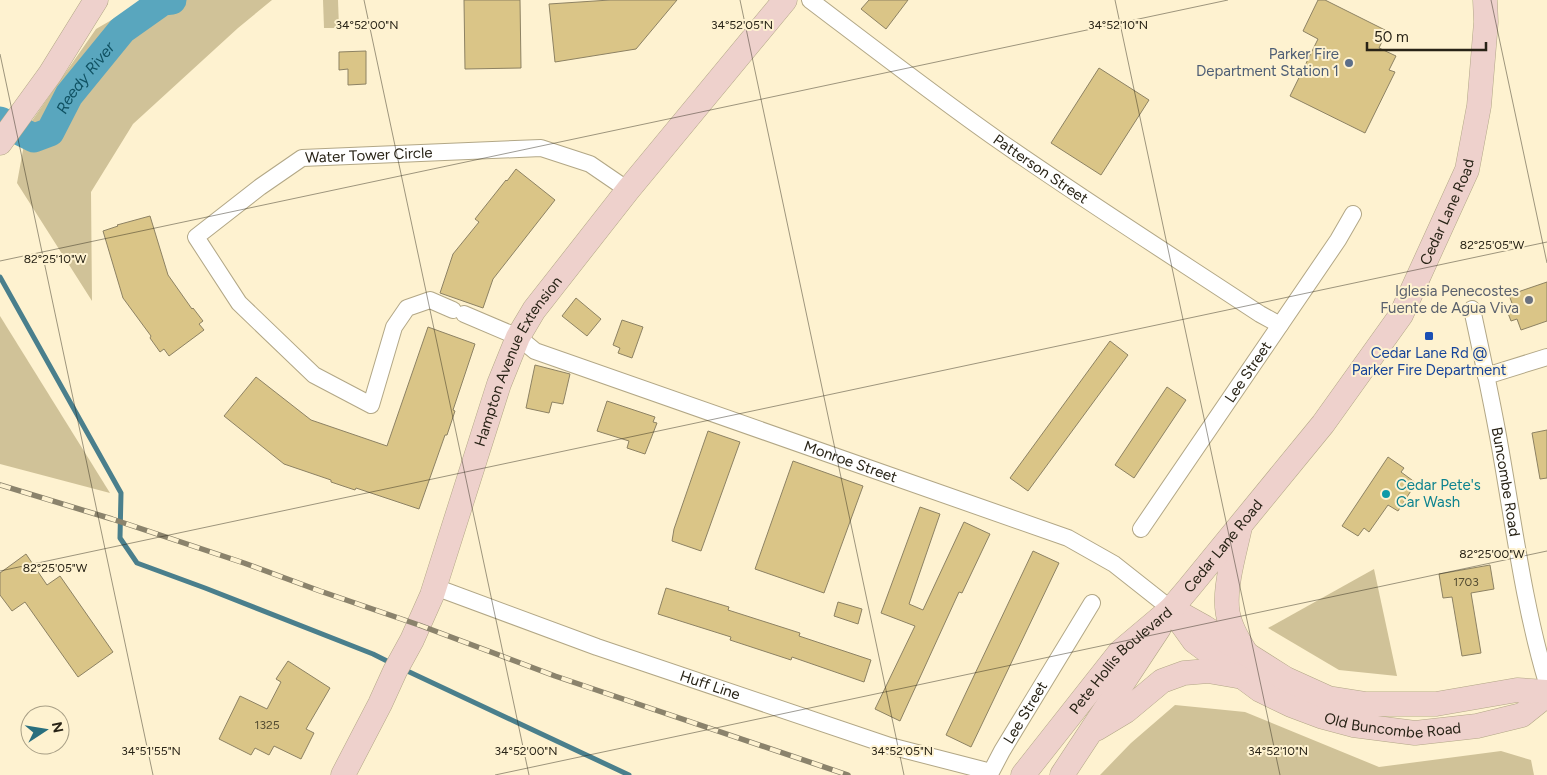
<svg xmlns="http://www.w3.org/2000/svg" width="1547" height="775" font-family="Figtree,sans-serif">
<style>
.green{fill:#d0c298}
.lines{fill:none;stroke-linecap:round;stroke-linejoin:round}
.stream{stroke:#4a7f8c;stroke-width:5}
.river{stroke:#59a6be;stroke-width:29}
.building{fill:#dac587;stroke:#8d8263}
.street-casing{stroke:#b2a786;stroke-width:18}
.secondary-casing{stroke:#b2a786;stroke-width:25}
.street{stroke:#fff;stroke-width:16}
.secondary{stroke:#eed1cc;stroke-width:24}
.rail-casing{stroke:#8b836c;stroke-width:5.5}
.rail{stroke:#fef2d0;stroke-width:4;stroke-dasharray:11;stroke-linecap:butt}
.ticks{fill:none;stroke:#282316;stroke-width:1;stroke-opacity:0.45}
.service-dot{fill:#5c6f8a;stroke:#fef2d0;stroke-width:2}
.worship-dot{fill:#6b7280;stroke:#fef2d0;stroke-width:2}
.transit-dot{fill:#1a4fb4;stroke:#fef2d0;stroke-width:2}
.culture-dot{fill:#0f9aa8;stroke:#fef2d0;stroke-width:2}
.labels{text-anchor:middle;stroke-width:4;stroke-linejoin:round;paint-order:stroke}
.number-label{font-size:12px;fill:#544c32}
.service-label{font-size:15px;fill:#4e5e75;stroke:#fef2d0;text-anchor:end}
.street-label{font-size:15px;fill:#282316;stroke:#fef2d0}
.worship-label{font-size:15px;fill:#5b616d;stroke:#fef2d0;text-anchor:end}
.transit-label{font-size:15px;fill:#164399;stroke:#fef2d0}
.culture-label{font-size:15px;fill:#0d838f;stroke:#fef2d0;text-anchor:start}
.water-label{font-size:16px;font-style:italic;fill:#105263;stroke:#fef2d0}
.ticks-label{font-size:12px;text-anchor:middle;fill:#282316;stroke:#fef2d0;stroke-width:4;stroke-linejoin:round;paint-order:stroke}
</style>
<rect width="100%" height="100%" fill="#fef2d0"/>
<!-- green -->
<g class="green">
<polygon points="146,0 272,0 238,28 133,124 91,192 92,301 17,183 27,128 96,29"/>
<polygon points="323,0 338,0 339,28 324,28"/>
<polygon points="0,316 110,493 0,464"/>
<polygon points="1374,569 1397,676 1339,670 1268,628"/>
<polygon points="1175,705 1245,712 1379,767 1501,751 1531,760 1534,775 1100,775 1131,743"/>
</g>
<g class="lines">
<!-- stream -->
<g class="stream">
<polyline points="0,277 121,493 120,538 137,563 205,588 373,654 391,663"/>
<polyline points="403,669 629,775"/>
</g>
<!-- river -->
<path class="river" id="s1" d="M0,121L34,138L50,132L69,95L122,30L163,1L172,0"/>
</g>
<!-- building -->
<g class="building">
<polygon points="464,0 520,0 521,68 465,69"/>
<polygon points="610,0 677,0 636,49 555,62 549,4"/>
<polygon points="869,0 908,0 886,29 861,9"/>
<polygon points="1318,0 1325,0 1387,31 1379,48 1396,56 1389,70 1395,72 1365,133 1290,96 1318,39 1303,31"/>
<polygon points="366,51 366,84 348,85 348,69 339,70 339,52"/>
<polygon points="1099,68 1149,100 1101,175 1051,143"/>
<polygon points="516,169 555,200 493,279 483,308 440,293 453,254 479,222 475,219 506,180 507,181"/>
<polygon points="150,216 168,275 192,309 193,308 203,321 199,324 204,330 169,356 164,349 160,352 150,338 151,336 123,298 103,231 118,226 117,225"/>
<polygon points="1547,282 1547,321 1521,330 1517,319 1511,321 1506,308 1513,306 1509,295"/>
<polygon points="576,298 601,319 587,336 562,316"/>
<polygon points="622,320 643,327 632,358 618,353 620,348 613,345"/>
<polygon points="428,327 475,344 453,410 455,411 447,435 445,435 419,509 356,488 355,490 331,482 331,480 284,464 224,416 256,377 311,420 387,446"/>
<polygon points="1110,341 1128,355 1028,491 1010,478"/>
<polygon points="535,365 570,374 563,404 552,402 549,413 526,408"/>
<polygon points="1167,387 1186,400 1134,478 1115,465"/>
<polygon points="607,401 655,417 653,422 657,423 645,454 627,448 629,441 597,431"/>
<polygon points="1547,430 1547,478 1540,479 1532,433"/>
<polygon points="708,431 740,442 701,551 672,541 674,529"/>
<polygon points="1388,457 1404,468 1401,472 1416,483 1398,511 1388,505 1369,532 1364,528 1358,536 1342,526"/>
<polygon points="793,461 863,486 824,593 755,569"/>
<polygon points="920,507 940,514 909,604 923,610 964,522 990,534 962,593 959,592 900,721 875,709 915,626 881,613"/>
<polygon points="1033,551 1059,563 971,747 946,735"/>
<polygon points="26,554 47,585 60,576 113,652 78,677 25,602 12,611 0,595 0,573"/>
<polygon points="1490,565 1494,589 1471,593 1481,653 1462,656 1452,597 1443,598 1439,574"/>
<polygon points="666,588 729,607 728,610 800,633 799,636 871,660 864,682 792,657 791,660 730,640 731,637 658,614"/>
<polygon points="838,602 862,609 858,624 834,616"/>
<polygon points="288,661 330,688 306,729 314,733 301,759 274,746 269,755 255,748 251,755 219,739 240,696 267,709 281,682 276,679"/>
</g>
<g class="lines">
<!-- street casing -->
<g class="street-casing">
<g id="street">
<path id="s2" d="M810,0C872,47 934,95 998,140C1084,200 1172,256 1260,314L1280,325"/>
<path id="s3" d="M1472,309C1482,355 1492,401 1500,447C1514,526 1524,606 1547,683"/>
<path id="s4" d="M453,310L430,300L407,308L394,327L371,405L314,375L239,303L196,237L260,187L302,158L541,148L590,164L628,190"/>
<path id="s5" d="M464,314L518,337L535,351L1068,538L1114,564L1171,609"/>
<polyline points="1486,376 1547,357"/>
<path id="s6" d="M1141,529L1338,240L1353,214"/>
<path id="s7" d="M435,587L597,647L890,746L991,772L1002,751L1092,603"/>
</g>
</g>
<!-- secondary casing -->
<g class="secondary-casing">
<g id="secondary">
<polyline points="0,143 50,74 96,0"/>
<path d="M1240,527C1235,551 1225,584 1227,607C1228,624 1238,640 1246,653"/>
<path id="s8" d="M1171,609L1194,641L1260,690L1291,705L1323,717L1353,725L1415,733L1477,726L1522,715L1547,695"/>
<polyline points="1177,612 1204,627 1286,679 1328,698 1366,704 1436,704 1517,690 1547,692"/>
<polyline points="1096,729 1126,711 1162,681 1184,673 1208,671 1237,676"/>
<path id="s9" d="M343,775L380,704L395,671L412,640L432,595L499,384L518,337L534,310L628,190L785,0"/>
<path id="s10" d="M1023,775L1120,652L1171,609L1188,589L1323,424L1401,315L1467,170L1479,106L1486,22L1485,0"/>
<polyline points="1062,775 1159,628"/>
</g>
</g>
<!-- street -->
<use href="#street" class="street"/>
<!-- secondary -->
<use href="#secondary" class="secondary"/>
<!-- rail casing -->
<g class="rail-casing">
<polyline id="rail" points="0,485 112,519 244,563 320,591 419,625 555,676 848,775"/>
</g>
<!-- rail -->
<use href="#rail" class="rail"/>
</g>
<!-- ticks -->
<path class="ticks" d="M364,0L529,775M740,0L904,775M1115,0L1280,775M1491,0L1547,263M0,54L153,775M0,261L1228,0M0,571L1547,242M495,775L1547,551"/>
<!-- markers -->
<circle class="service-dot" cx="1349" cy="63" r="5"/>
<circle class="worship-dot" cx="1529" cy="300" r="5"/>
<rect class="transit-dot" x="1424" y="331" width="10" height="10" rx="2.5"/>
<circle class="culture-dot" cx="1386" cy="494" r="5"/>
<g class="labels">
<!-- number labels -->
<g class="number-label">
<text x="1466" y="586">1703</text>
<text x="267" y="729">1325</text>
</g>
<!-- service labels -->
<g class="service-label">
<text x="1339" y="59">Parker Fire<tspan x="1339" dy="17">Department Station 1</tspan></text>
</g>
<!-- street labels -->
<g class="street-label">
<text dy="5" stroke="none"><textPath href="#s4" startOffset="600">Water Tower Circle</textPath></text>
<text dy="5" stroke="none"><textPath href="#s2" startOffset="286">Patterson Street</textPath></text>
<text dy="5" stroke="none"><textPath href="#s10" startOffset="710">Cedar Lane Road</textPath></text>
<text dy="5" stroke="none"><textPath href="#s9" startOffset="451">Hampton Avenue Extension</textPath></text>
<text dy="5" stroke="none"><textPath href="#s6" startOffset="190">Lee Street</textPath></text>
<text dy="5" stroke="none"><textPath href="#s5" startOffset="415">Monroe Street</textPath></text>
<text dy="5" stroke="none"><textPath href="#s3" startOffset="176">Buncombe Road</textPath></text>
<text dy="5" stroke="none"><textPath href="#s10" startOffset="305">Cedar Lane Road</textPath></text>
<text dy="5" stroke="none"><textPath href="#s10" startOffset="151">Pete Hollis Boulevard</textPath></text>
<text dy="5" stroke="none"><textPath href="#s7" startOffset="292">Huff Line</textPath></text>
<text dy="5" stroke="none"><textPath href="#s7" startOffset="655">Lee Street</textPath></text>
<text dy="5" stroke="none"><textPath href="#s8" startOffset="261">Old Buncombe Road</textPath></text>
</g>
<!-- worship labels -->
<g class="worship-label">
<text x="1519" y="296">Iglesia Penecostes<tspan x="1519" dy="17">Fuente de Agua Viva</tspan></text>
</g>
<!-- transit labels -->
<g class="transit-label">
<text x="1429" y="358">Cedar Lane Rd @<tspan x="1429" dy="17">Parker Fire Department</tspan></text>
</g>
<!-- culture labels -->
<g class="culture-label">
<text x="1396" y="490">Cedar Pete's<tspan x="1396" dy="17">Car Wash</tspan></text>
</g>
<!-- water labels -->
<g class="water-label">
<text dy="6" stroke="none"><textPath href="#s1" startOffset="120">Reedy River</textPath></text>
</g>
</g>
<g class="ticks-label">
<text x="367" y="29">34°52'00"N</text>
<text x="742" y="29">34°52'05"N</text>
<text x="1118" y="29">34°52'10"N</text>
<text x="1492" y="249">82°25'05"W</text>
<text x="55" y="263">82°25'10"W</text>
<text x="1492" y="558">82°25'00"W</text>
<text x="55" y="572">82°25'05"W</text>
<text x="151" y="755">34°51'55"N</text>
<text x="526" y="755">34°52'00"N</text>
<text x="902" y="755">34°52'05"N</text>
<text x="1278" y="755">34°52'10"N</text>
</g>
<!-- north arrow -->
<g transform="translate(45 730) rotate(78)"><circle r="24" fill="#fef2d0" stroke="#a89f86"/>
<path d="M0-4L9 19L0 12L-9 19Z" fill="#296f7e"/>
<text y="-8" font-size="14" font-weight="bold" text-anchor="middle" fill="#282316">N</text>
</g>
<!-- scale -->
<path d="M1367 42v8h119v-8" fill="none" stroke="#282316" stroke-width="2.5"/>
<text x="1374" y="42" font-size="15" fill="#282316" stroke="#fef2d0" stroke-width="4" paint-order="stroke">50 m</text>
</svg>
